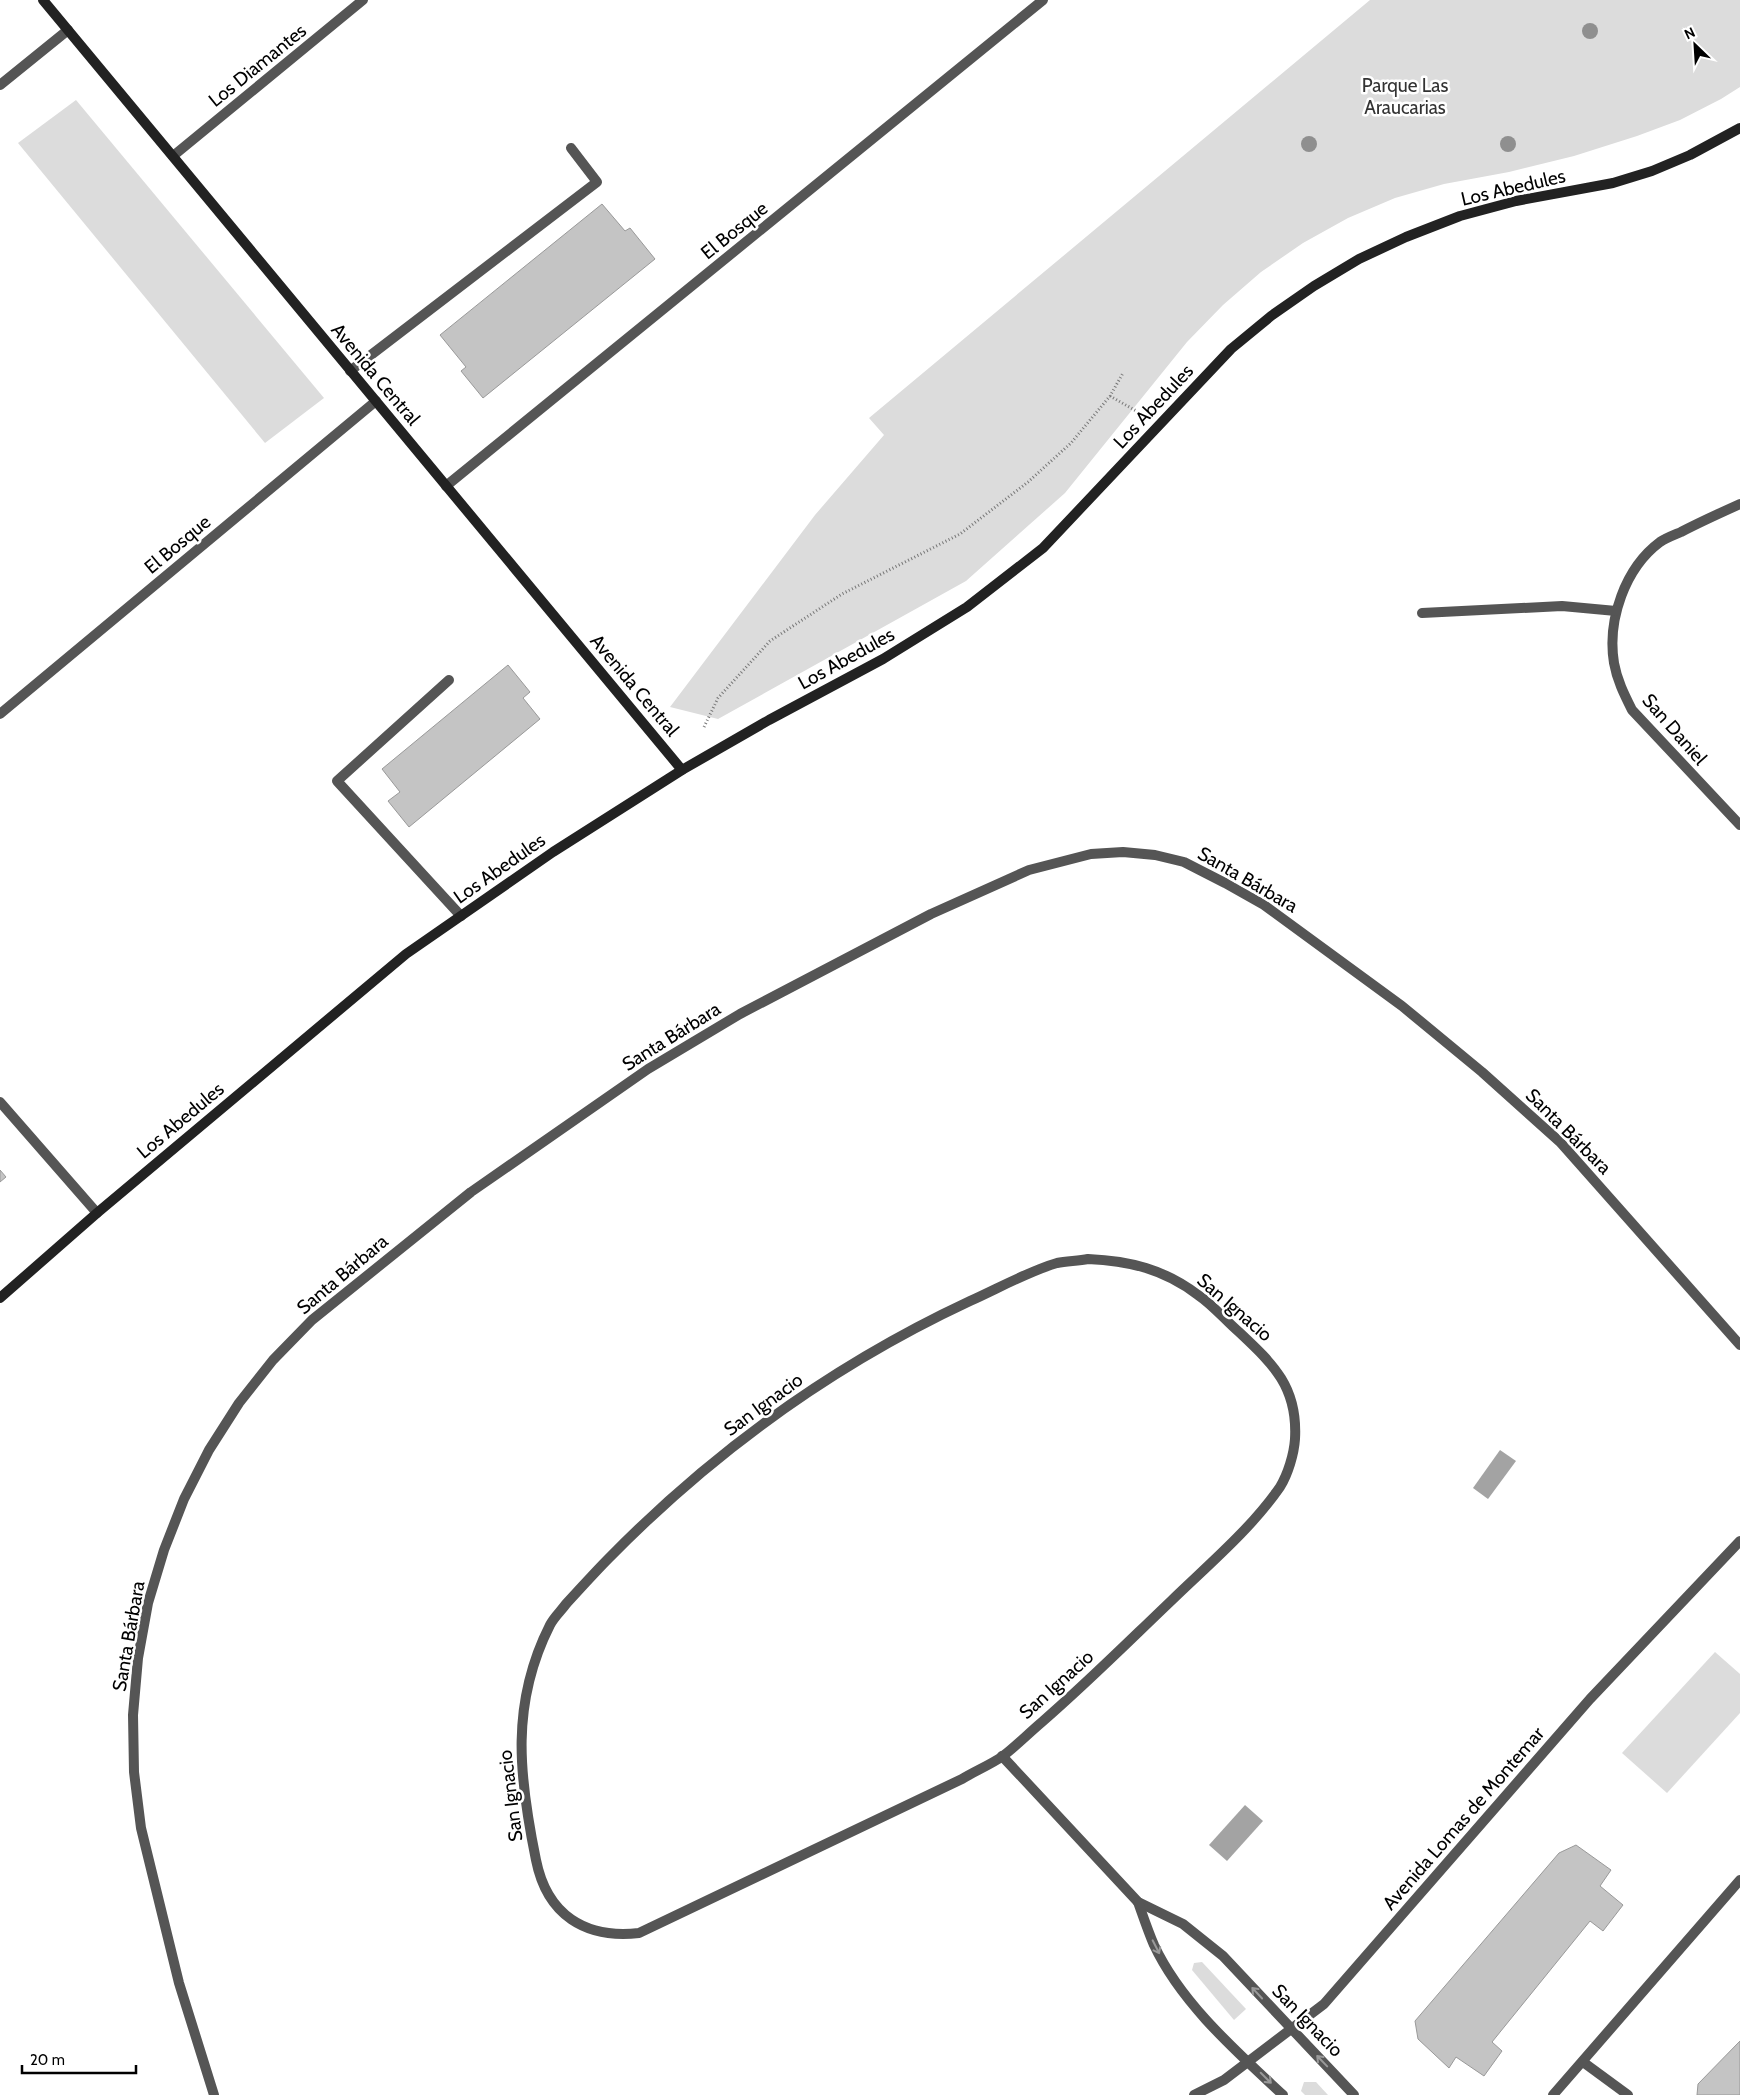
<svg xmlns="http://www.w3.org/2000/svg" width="1740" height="2095" font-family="Cabin,sans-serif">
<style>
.green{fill:#dcdcdc}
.water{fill:#a3a3a3}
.building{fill:#c4c4c4;stroke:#999}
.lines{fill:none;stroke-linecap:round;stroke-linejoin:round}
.path{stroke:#777;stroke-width:3;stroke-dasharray:1 2.5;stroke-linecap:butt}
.lane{stroke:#555;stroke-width:10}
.street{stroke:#555;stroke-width:10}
.secondary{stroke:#222;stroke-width:10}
.tree{fill:#8f8f8f}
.oneway{stroke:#999}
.labels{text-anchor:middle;stroke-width:5;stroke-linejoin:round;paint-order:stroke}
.street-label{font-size:19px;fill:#000;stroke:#fff}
.park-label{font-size:19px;fill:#333;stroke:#fff}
</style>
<rect width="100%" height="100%" fill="#fff"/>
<!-- green -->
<g class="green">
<polygon points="1370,0 1740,0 1740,87 1721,99 1680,120 1637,136 1574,156 1509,172 1444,184 1395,198 1348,218 1303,243 1261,272 1223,305 1187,342 1065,493 966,581 718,719 670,707 815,515 884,435 869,418"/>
<polygon points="76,100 324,398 265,443 18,143"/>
<polygon points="1715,1652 1740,1674 1740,1713 1667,1793 1622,1753"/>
<polygon points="1202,1962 1246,2009 1234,2020 1192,1970 1194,1963"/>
<polygon points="1304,2082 1316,2082 1328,2095 1305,2095 1301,2091"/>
</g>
<!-- water -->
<g class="water">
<polygon points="1500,1450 1516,1461 1488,1499 1473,1488"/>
<polygon points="1245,1805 1263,1821 1227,1861 1209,1845"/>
</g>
<!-- building -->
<g class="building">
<polygon points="602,204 625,231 630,228 655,259 483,398 461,371 466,367 440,335"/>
<polygon points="508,665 530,692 523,698 540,719 409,827 388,801 400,792 382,769"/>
<polygon points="0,1170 6,1177 0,1182"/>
<polygon points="1576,1845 1611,1870 1600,1886 1623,1905 1603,1931 1590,1921 1492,2042 1502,2051 1484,2076 1456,2057 1449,2068 1418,2039 1415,2021 1559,1853"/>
<polygon points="1740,2041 1740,2095 1697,2095 1698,2084"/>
</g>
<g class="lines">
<!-- path -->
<g class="path">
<polyline points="1110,396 1138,412"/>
<polyline points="704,727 718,698 770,641 842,594 960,534 1028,482 1071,443 1110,396 1123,373"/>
</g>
<!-- lane -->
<g class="lane">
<polyline points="350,371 597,182 571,148"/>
<polyline points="449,680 337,781 461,916"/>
<polyline points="0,1102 97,1213"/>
<polyline points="1583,2062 1628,2095"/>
<polyline points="1553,2095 1740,1880"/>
</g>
<!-- street -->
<g class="street">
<polyline points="0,85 68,30"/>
<polyline points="173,156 363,0"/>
<polyline points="446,486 1043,0"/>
<path d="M1740,504C1720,513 1700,522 1681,532C1674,535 1666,538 1660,542C1625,568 1607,620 1614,663C1617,680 1624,694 1632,710L1740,825"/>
<polyline points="1422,613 1562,606 1616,611"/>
<polyline points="0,714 376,401"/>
<path d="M1088,1259C1130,1261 1164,1269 1198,1295C1213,1305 1225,1320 1239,1332C1273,1364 1298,1387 1295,1439C1294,1454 1288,1474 1280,1487C1251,1529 1207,1566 1171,1601C1128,1642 1086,1684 1042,1722C1029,1733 1016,1746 1003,1756C990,1765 975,1771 962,1779L639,1933C585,1939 547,1915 536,1860C519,1777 510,1704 550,1625C554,1617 561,1611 566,1604C580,1589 594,1573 609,1558C713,1452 835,1364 970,1301C997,1289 1029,1271 1057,1263C1067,1261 1078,1261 1088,1259Z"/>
<polyline points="1002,1756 1138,1902 1183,1924 1223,1956 1354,2095"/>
<path d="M1138,1902C1143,1916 1148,1931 1154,1945C1181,2003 1237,2052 1283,2095"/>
<polyline points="214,2095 179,1983 141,1828 134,1772 133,1715 138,1658 148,1603 164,1550 184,1499 209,1450 239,1403 273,1360 312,1320 471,1192 648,1069 740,1014 931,914 1029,870 1091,854 1123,852 1155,855 1184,862 1225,883 1264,905 1402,1006 1482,1072 1560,1142 1740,1345"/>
<polyline points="1194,2095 1224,2080 1324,2004 1590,1699 1740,1541"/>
</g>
<!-- secondary -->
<g class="secondary">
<polyline points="43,0 682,770"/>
<polyline points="0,1298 97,1213 406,954 553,852 682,770 769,720 883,659 967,607 1043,548 1231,349 1271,316 1314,286 1359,259 1406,237 1460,216 1516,201 1613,183 1652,171 1690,155 1740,128"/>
</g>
</g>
<!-- trees -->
<g class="tree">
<circle cx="1590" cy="31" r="8"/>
<circle cx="1309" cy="144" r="8"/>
<circle cx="1508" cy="144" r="8"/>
</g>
<!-- one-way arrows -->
<defs><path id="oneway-shaft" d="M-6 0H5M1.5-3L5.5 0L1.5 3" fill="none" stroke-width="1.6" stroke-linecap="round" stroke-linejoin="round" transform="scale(1.25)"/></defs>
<g class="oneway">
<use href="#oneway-shaft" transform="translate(1156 1947) rotate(63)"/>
<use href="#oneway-shaft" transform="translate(1257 1993) rotate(-133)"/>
<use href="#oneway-shaft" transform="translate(1322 2061) rotate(-134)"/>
<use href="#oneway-shaft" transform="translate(1266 2078) rotate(45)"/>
</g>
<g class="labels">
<!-- street labels -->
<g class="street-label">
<text transform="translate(257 65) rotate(-39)" y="7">Los Diamantes</text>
<text transform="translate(1513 187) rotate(-13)" y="7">Los Abedules</text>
<text transform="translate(734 230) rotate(-39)" y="7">El Bosque</text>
<text transform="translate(376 374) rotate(50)" y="7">Avenida Central</text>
<text transform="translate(1153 406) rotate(-47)" y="7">Los Abedules</text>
<text transform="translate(177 544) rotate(-40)" y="7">El Bosque</text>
<text transform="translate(846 658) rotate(-29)" y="7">Los Abedules</text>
<text transform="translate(635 685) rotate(50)" y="7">Avenida Central</text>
<text transform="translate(1675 729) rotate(49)" y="7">San Daniel</text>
<text transform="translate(499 868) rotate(-35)" y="7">Los Abedules</text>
<text transform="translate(1248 879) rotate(30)" y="7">Santa Bárbara</text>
<text transform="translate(671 1036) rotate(-32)" y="7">Santa Bárbara</text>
<text transform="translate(180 1120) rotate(-40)" y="7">Los Abedules</text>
<text transform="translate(1569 1131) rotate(45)" y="7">Santa Bárbara</text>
<text transform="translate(342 1274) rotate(-40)" y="7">Santa Bárbara</text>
<text transform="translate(1235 1307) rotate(41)" y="7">San Ignacio</text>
<text transform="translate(763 1404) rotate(-36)" y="7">San Ignacio</text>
<text transform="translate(128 1636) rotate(-80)" y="7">Santa Bárbara</text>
<text transform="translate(1056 1684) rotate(-42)" y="7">San Ignacio</text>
<text transform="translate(510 1796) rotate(-97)" y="7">San Ignacio</text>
<text transform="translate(1463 1818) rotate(-49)" y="7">Avenida Lomas de Montemar</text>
<text transform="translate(1308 2020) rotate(46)" y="7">San Ignacio</text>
</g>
<!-- park labels -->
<g class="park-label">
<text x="1405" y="92">Parque Las<tspan x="1405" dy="22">Araucarias</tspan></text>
</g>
</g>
<!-- north arrow -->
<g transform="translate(1695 45) rotate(335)" stroke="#ffffff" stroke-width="4" paint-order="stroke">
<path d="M0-4L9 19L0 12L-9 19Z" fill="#000000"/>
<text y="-8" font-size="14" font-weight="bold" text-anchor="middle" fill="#000000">N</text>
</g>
<!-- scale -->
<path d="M22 2065v8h114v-8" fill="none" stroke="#000000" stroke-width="2.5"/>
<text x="30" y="2065" font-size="15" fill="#000000" stroke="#ffffff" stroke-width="4" paint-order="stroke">20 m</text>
</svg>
